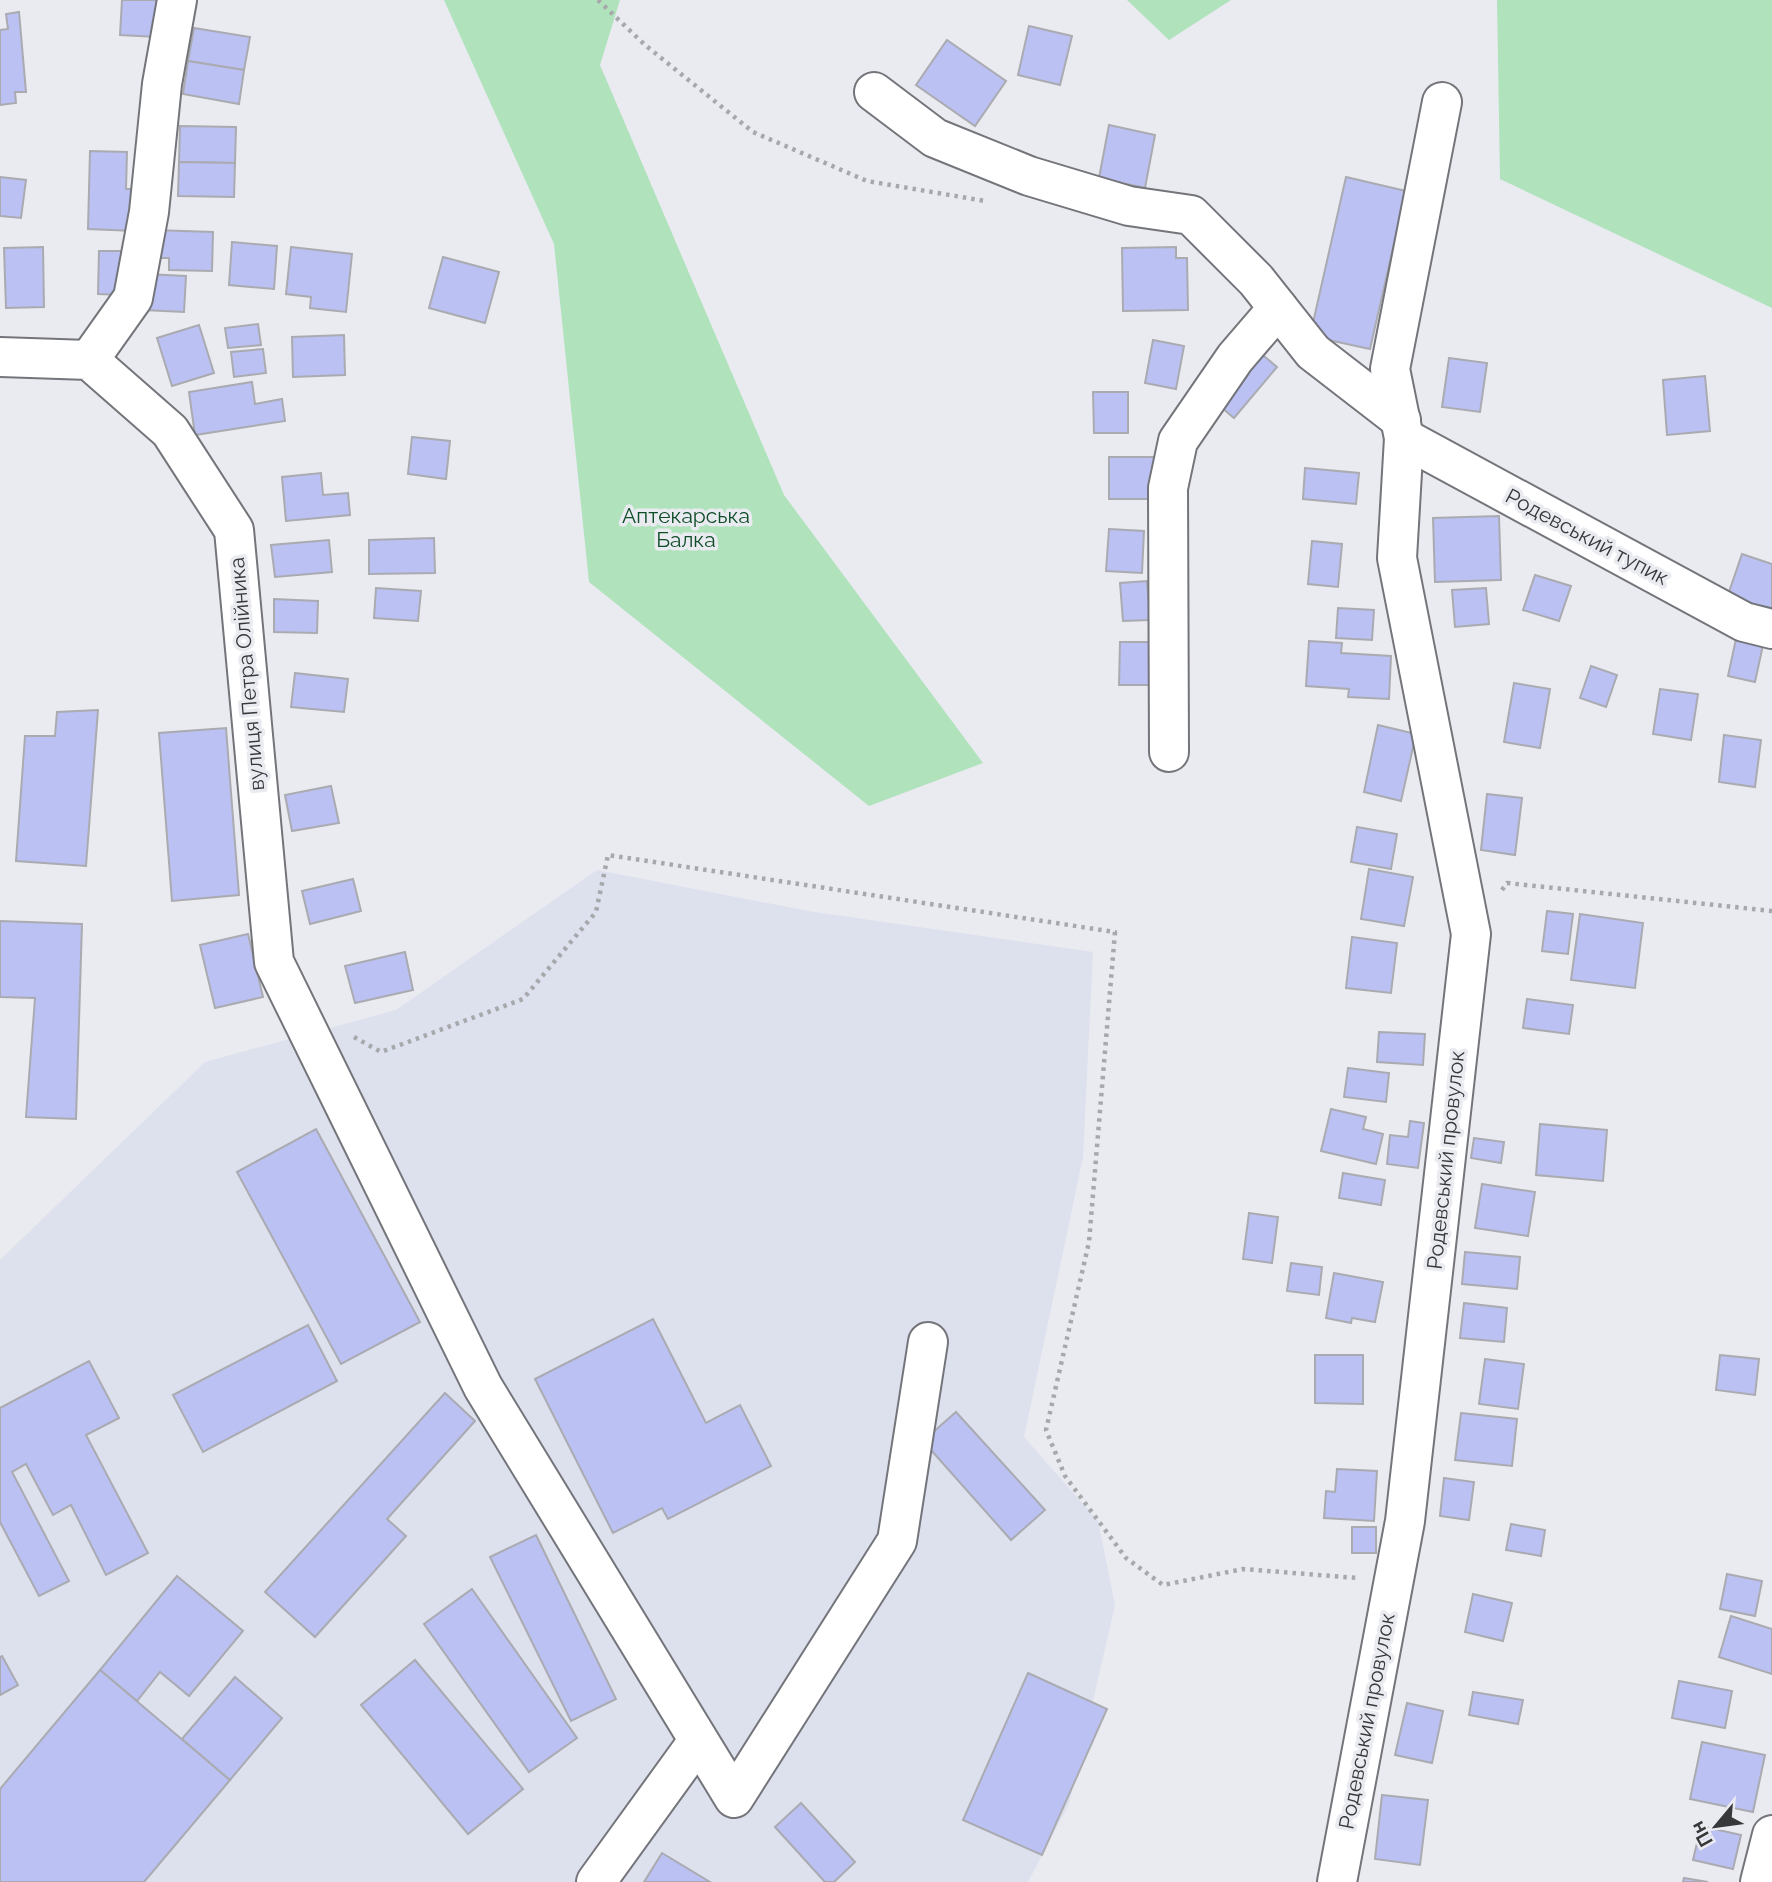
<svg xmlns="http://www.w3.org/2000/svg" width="1772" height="1882" font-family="Raleway,sans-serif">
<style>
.built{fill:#dde0ed}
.green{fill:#b0e2bc}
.building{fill:#bbc1f3;stroke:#aaabb1;stroke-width:2}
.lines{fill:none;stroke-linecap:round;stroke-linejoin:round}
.minor-casing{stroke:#74757b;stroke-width:42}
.path{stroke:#a7a8ac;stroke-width:4.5;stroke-dasharray:3.5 5;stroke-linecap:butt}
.minor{stroke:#fff;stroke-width:38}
.labels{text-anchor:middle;stroke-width:7;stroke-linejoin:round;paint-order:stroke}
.park-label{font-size:21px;fill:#0f4d28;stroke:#eaebf1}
.street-label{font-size:21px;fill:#37383a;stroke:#eaebf1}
</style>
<rect width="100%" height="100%" fill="#eaebf1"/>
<!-- built -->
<polygon class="built" points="597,870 808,911 1093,952 1083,1157 1024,1437 1098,1521 1115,1605 1069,1804 1028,1882 0,1882 0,1260 205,1062 396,1010"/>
<!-- green -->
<g class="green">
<polygon points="444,0 620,0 600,65 784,495 983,763 869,806 589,582 554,244"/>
<polygon points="1127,0 1231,0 1169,40"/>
<polygon points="1497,0 1772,0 1772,308 1500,179"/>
</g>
<!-- building -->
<g class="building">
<polygon points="122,0 159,0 157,37 120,35"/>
<polygon points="19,12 26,92 15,92 16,103 0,105 0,30 8,29 6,14"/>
<polygon points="1029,26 1072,36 1060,85 1018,75"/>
<polygon points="194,28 250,37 244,70 188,61"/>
<polygon points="947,40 1006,81 975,126 916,85"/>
<polygon points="188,61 244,70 239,104 183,94"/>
<polygon points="1109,125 1155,135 1145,188 1099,178"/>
<polygon points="180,126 236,127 235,163 179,162"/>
<polygon points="90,151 127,152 126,189 136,189 134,231 88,229"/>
<polygon points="179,162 235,163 234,197 178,196"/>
<polygon points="0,177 26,180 21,218 0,216"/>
<polygon points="1346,177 1406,191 1370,349 1310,336"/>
<polygon points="154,230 213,232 212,271 169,270 169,258 153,258"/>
<polygon points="232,242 277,246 274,289 229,285"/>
<polygon points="43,247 44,307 6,308 4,248"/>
<polygon points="291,247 352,254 346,312 310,308 311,297 286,294"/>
<polygon points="1176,247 1176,258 1187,258 1188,310 1123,311 1122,248"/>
<polygon points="99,251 124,251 122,295 98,294"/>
<polygon points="443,257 499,272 485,323 429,308"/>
<polygon points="145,274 186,276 184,312 143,310"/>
<polygon points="258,324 261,345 228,348 225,328"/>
<polygon points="199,325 214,373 172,386 157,338"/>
<polygon points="344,335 345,375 293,377 292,337"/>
<polygon points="1153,340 1184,346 1176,389 1145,383"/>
<polygon points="263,349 266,373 234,377 231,352"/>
<polygon points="1258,351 1277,367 1234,418 1215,402"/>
<polygon points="1449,358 1487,363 1480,412 1442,407"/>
<polygon points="1705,376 1710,431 1667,435 1663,380"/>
<polygon points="252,382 255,404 282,399 285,421 195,435 189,392"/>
<polygon points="1093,392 1128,392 1128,433 1094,433"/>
<polygon points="412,437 450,441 446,479 408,474"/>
<rect x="1109" y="457" width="47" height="42"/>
<polygon points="1305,468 1359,473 1356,504 1303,499"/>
<polygon points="321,473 323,495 348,493 350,515 286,521 282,477"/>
<polygon points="1499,516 1501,580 1435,582 1433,518"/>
<polygon points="1109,529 1144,531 1142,573 1106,571"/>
<polygon points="434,538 435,573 369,574 369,540"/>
<polygon points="329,540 332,572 275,577 271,545"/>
<polygon points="1312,541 1342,544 1338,587 1308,584"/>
<polygon points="1742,554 1772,564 1772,610 1728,595"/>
<polygon points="1535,575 1571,586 1559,621 1523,610"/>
<polygon points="1147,581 1150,620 1123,621 1120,583"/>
<polygon points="376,588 421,591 418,621 374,618"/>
<polygon points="1486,588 1489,624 1455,627 1452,590"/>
<polygon points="274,599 318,601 317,633 274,632"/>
<polygon points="1338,608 1374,610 1372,640 1336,638"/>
<polygon points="1736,639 1763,645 1755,682 1728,676"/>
<polygon points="1309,641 1342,643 1341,653 1391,656 1389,699 1348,697 1349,689 1306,686"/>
<polygon points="1120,642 1154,642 1154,685 1119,685"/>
<polygon points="1591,666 1617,675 1606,707 1580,698"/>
<polygon points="295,673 348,679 344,712 291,707"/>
<polygon points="1514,683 1550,689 1540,748 1504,742"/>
<polygon points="1660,689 1698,694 1691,740 1653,734"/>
<polygon points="98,710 86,866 16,861 25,736 55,736 57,712"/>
<polygon points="1378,725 1416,734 1401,801 1364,792"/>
<polygon points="226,728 239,895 172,901 159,733"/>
<polygon points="1724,735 1761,740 1755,787 1719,782"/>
<polygon points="331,786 339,823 292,831 285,795"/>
<polygon points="1487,794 1522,798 1515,855 1481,850"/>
<polygon points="1357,827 1397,834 1391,869 1351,862"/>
<polygon points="1369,869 1413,877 1404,926 1361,919"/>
<polygon points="353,879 361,911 310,924 302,891"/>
<polygon points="1547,911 1573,914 1568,954 1542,951"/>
<polygon points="1580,914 1643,923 1635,988 1571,980"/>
<polygon points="0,921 82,924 76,1119 26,1117 35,998 0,997"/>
<polygon points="248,934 263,997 215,1008 200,945"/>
<polygon points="1352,937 1397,943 1391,993 1346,988"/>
<polygon points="405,952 413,990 355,1003 345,966"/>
<polygon points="1527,999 1573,1005 1569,1034 1523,1028"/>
<polygon points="1379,1032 1425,1034 1423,1065 1377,1062"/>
<polygon points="1348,1068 1389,1073 1386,1102 1344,1097"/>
<polygon points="1331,1109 1366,1117 1363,1129 1383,1134 1376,1164 1321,1151"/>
<polygon points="1410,1121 1424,1123 1418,1168 1387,1164 1390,1135 1408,1137"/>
<polygon points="1540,1124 1607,1130 1603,1181 1536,1175"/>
<polygon points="316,1129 420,1322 341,1364 237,1172"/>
<polygon points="1474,1138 1504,1142 1501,1163 1471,1158"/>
<polygon points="1343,1173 1385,1180 1381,1205 1339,1198"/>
<polygon points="1482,1184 1535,1192 1528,1236 1475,1228"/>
<polygon points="1249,1213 1278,1217 1272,1263 1243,1259"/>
<polygon points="1465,1252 1520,1257 1517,1289 1462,1284"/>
<polygon points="1291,1263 1322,1267 1319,1295 1287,1291"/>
<polygon points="1334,1273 1383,1282 1375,1322 1352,1318 1351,1323 1326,1318"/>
<polygon points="1464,1303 1507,1308 1504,1342 1460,1338"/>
<polygon points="653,1319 706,1423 740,1405 771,1466 668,1519 662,1508 613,1533 535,1379"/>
<polygon points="308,1325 337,1381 203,1452 173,1395"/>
<polygon points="1315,1355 1363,1355 1363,1404 1315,1403"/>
<polygon points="1720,1355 1759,1359 1755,1395 1716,1390"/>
<polygon points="1485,1359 1524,1364 1518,1409 1479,1404"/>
<polygon points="89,1361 119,1418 86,1435 148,1553 106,1575 71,1505 53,1515 26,1464 12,1472 69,1581 39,1596 0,1522 0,1408"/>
<polygon points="445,1393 475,1421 387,1519 406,1536 315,1637 265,1592"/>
<polygon points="956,1412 1045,1510 1011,1540 923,1441"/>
<polygon points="1461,1413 1517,1419 1512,1466 1455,1460"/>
<polygon points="1337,1469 1377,1471 1374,1521 1324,1518 1326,1491 1335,1492"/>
<polygon points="1444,1478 1474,1482 1469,1520 1440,1516"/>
<polygon points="1511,1524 1545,1530 1541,1556 1506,1550"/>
<rect x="1352" y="1527" width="24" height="26"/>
<polygon points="536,1535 616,1699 571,1721 490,1557"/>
<polygon points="1727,1574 1762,1581 1755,1616 1720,1609"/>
<polygon points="177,1576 243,1631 189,1696 160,1672 137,1701 100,1670"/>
<polygon points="472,1589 577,1738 529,1772 424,1624"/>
<polygon points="1473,1594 1512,1603 1503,1641 1465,1632"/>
<polygon points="1731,1616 1772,1629 1772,1674 1719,1657"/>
<polygon points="2,1656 18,1685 0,1695 0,1657"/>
<polygon points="415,1660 523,1789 468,1834 361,1705"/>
<polygon points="100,1670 230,1780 144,1882 0,1882 0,1789"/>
<polygon points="1028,1673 1107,1709 1042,1855 963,1820"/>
<polygon points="235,1677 282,1718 230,1780 182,1739"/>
<polygon points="1679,1681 1732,1691 1725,1728 1672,1718"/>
<polygon points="1473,1692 1523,1700 1518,1724 1469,1715"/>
<polygon points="1407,1703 1443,1711 1432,1763 1395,1755"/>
<polygon points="1702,1742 1765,1755 1753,1812 1690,1799"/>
<polygon points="1382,1795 1428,1800 1420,1865 1375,1859"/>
<polygon points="801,1803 855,1862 834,1882 825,1882 775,1827"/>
<polygon points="1701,1826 1741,1835 1733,1869 1693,1860"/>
<polygon points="662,1853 710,1882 644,1882"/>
<polygon points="1684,1878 1708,1882 1683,1882"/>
</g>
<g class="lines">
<!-- minor casing -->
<g class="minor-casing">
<g id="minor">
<polyline points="874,92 935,138 1029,176 1129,206 1191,215 1256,280 1313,352 1401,420"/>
<polyline points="0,357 89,360 170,431 234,530 274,962 483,1387 734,1798 897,1541 928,1342"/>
<polyline points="89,360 133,298 149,212 162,84 177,0"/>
<polyline points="1404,438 1744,622 1772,629"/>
<polyline points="1169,752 1168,488 1178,441 1235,358 1278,308"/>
<polyline points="596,1882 698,1741"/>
<polyline points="1337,1882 1405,1521 1471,934 1397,558 1404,438 1390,369 1442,102"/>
<polyline points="1760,1882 1772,1835"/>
</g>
</g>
<!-- path -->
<g class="path">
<polyline points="598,0 645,45 753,132 867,181 985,201"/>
<polyline points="1502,890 1507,883 1772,911"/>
<polyline points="354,1037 381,1052 523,999 596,912 608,855 1115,932 1089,1242 1046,1430 1065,1476 1126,1558 1163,1585 1243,1569 1357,1578"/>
</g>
<!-- minor -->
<use href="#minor" class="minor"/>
</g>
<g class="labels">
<!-- park labels -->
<g class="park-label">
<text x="686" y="523">Аптекарська<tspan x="686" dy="24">Балка</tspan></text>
</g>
<!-- street labels -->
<g class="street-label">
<text transform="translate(1587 537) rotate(28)" y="7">Родевський тупик</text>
<text transform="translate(247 674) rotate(-95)" y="7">вулиця Петра Олійника</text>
<text transform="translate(1446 1160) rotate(-84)" y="7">Родевський провулок</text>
<text transform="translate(1367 1721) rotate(-79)" y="7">Родевський провулок</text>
</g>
</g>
<!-- north arrow -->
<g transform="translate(1716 1826) rotate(241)" stroke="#eaebf1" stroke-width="5" paint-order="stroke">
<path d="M0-5L12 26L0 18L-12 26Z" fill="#37383a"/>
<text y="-10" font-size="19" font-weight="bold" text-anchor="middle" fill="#37383a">Пн</text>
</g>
</svg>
